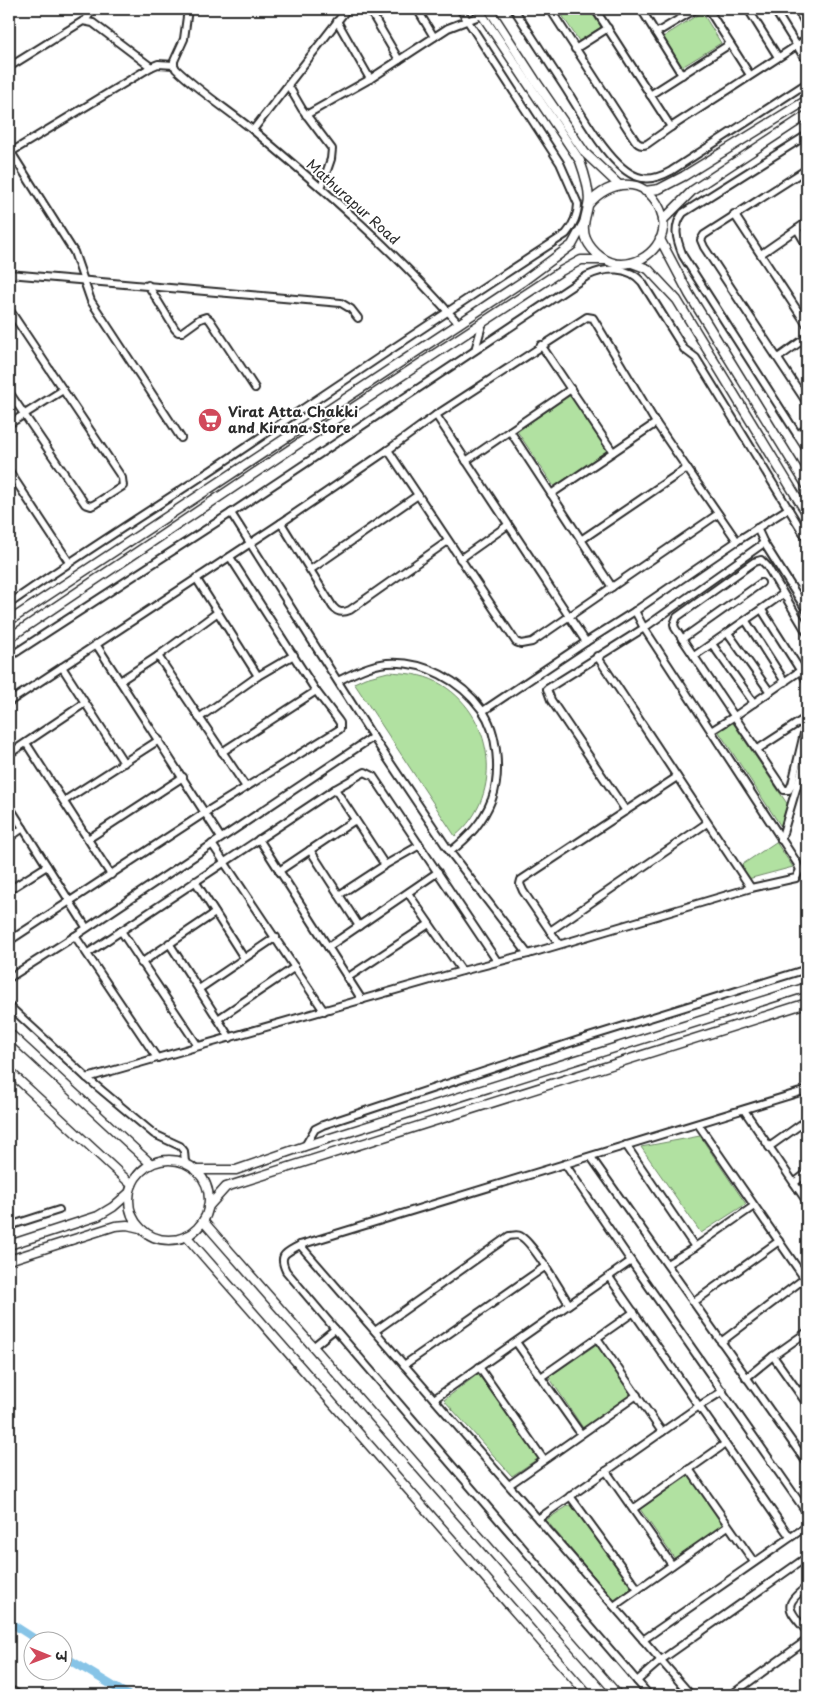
<svg xmlns="http://www.w3.org/2000/svg" width="816" height="1704" font-family="'Playpen Sans','Playpen Sans Deva',sans-serif">
<style>
.green{fill:#b1e1a1;stroke:#6e8666}
.lines{fill:none;stroke-linecap:round;stroke-linejoin:round}
.canal{stroke:#87c4e7;stroke-width:8}
.minor-casing{stroke:#2b2b2b;stroke-width:10}
.tertiary-casing{stroke:#2b2b2b;stroke-width:11}
.minor{stroke:#fff;stroke-width:6}
.tertiary{stroke:#fff;stroke-width:8}
.labels{text-anchor:middle;stroke-width:4;stroke-linejoin:round;paint-order:stroke}
.street-label{font-size:14px;fill:#2b2b2b;stroke:#fff}
.poi-label{font-size:14px;font-weight:bold;fill:#2b2b2b;stroke:#fff;text-anchor:start}
</style>
<rect width="100%" height="100%" fill="#fff"/>
<filter id="ink" filterUnits="userSpaceOnUse"><feTurbulence type="fractalNoise" baseFrequency=".02" numOctaves="2"/><feDisplacementMap in="SourceGraphic" scale="10" xChannelSelector="R" yChannelSelector="G"/><feConvolveMatrix kernelMatrix="1 2 1 2 8 2 1 2 1" color-interpolation-filters="sRGB"/></filter>
<g filter="url(#ink)">
<!-- green -->
<g class="green">
<polygon points="558,9 589,9 601,27 579,41"/>
<polygon points="702,12 721,43 682,67 663,37"/>
<polygon points="571,395 609,450 555,488 517,431"/>
<path d="M388,672C405,673 422,674 437,682C494,712 506,795 455,836L354,683L365,678Z"/>
<polygon points="731,720 788,805 782,828 717,729"/>
<polygon points="776,842 793,867 748,879 740,866"/>
<polygon points="700,1136 746,1204 701,1233 641,1147"/>
<polygon points="597,1344 632,1394 583,1428 549,1377"/>
<polygon points="478,1374 539,1458 512,1476 444,1400"/>
<polygon points="690,1475 724,1526 675,1559 640,1509"/>
<polygon points="571,1504 633,1587 614,1600 546,1520"/>
</g>
<g class="lines">
<!-- canal -->
<g class="canal">
<polyline points="9,1622 40,1642"/>
<polyline points="62,1655 128,1695"/>
</g>
<!-- minor casing -->
<g class="minor-casing">
<g id="minor">
<path d="M188,9L184,39L174,61V65L176,69C200,92 228,110 254,131C326,191 398,254 459,324"/>
<polyline points="369,9 399,60"/>
<polyline points="417,9 434,37"/>
<path d="M514,9C530,34 546,58 562,83C579,108 609,168 638,177C649,181 662,176 671,171L807,83"/>
<path d="M550,9L635,140C638,145 642,146 647,144L671,127L807,39"/>
<polyline points="595,9 671,127"/>
<polyline points="641,9 682,75"/>
<polyline points="708,9 750,75"/>
<polyline points="748,9 778,57"/>
<polyline points="774,9 807,62"/>
<polyline points="797,9 807,26"/>
<polyline points="85,21 93,9"/>
<polyline points="337,21 370,79"/>
<polyline points="656,33 696,9"/>
<polyline points="575,49 608,28"/>
<polyline points="9,67 83,21 93,23 151,67"/>
<polyline points="288,85 302,109 332,149 331,159 321,188"/>
<polyline points="650,95 730,44"/>
<polyline points="306,115 370,79 448,28 482,15"/>
<polyline points="253,130 347,9"/>
<path d="M807,135L683,213C672,228 677,240 683,256L807,450"/>
<polyline points="9,149 74,252 91,301 181,438"/>
<polyline points="11,152 151,67 158,64 174,65"/>
<polyline points="807,169 704,235 701,240 704,247 807,403"/>
<polyline points="734,214 807,325"/>
<polyline points="797,229 807,246"/>
<polyline points="761,254 807,222"/>
<polyline points="9,274 341,303 351,309 358,318"/>
<polyline points="148,285 175,329 178,332 182,332 200,319 206,317 210,320 255,388"/>
<polyline points="9,309 122,478 123,486 95,504 91,506 85,504 9,392"/>
<polyline points="541,345 613,452"/>
<polyline points="475,350 483,322"/>
<polyline points="778,358 807,337"/>
<polyline points="436,415 586,642"/>
<polyline points="9,424 63,390"/>
<polyline points="510,431 612,587"/>
<polyline points="797,435 807,428"/>
<polyline points="388,450 516,642 521,644 532,642 718,514"/>
<polyline points="466,461 571,389"/>
<polyline points="9,471 69,562"/>
<polyline points="551,494 656,423"/>
<polyline points="231,513 373,737 450,852 528,954"/>
<path d="M281,523L333,607C338,613 343,613 350,610L448,541"/>
<polyline points="757,528 764,543 807,611"/>
<polyline points="581,540 687,468"/>
<polyline points="460,559 508,525"/>
<polyline points="310,570 418,495"/>
<polyline points="196,578 258,676"/>
<path d="M9,604C76,557 145,514 213,469C331,390 447,311 566,234C573,226 578,214 578,204L560,163L460,9"/>
<polyline points="762,610 807,681"/>
<polyline points="746,621 785,682"/>
<polyline points="728,633 770,692"/>
<polyline points="807,633 767,566 761,560 754,562 677,617 674,624 675,628 784,790 789,790 792,784 807,721"/>
<polyline points="682,639 761,583"/>
<polyline points="96,644 221,838"/>
<polyline points="712,644 754,703"/>
<polyline points="158,656 246,787"/>
<polyline points="597,656 751,888"/>
<polyline points="694,656 783,594"/>
<path d="M9,657L231,513L587,276C606,267 628,266 642,282L684,349L696,358L807,539"/>
<polyline points="62,667 124,763"/>
<polyline points="120,681 158,656 218,612"/>
<path d="M338,681C354,673 369,665 387,663C424,660 461,681 482,710C498,732 501,774 492,799C483,822 469,837 450,852"/>
<polyline points="9,702 281,523 388,450 436,415 587,317 593,318 656,423 737,541"/>
<polyline points="483,711 586,642 635,611 737,541 789,508"/>
<polyline points="199,718 258,676 294,655"/>
<polyline points="711,731 735,716 807,666"/>
<polyline points="26,743 111,875"/>
<polyline points="758,749 807,717"/>
<polyline points="222,752 316,691"/>
<polyline points="9,754 85,703"/>
<polyline points="335,789 385,865"/>
<polyline points="64,801 159,740"/>
<polyline points="9,806 86,927"/>
<polyline points="626,811 551,700 547,689 644,628 764,543"/>
<polyline points="9,838 23,828"/>
<polyline points="88,839 183,777"/>
<polyline points="259,839 362,1000"/>
<polyline points="781,840 807,752"/>
<polyline points="212,844 324,1011"/>
<polyline points="310,850 359,926"/>
<polyline points="279,871 355,820"/>
<polyline points="195,881 244,958"/>
<polyline points="9,890 47,866"/>
<polyline points="408,893 462,971"/>
<polyline points="339,895 385,865 420,845"/>
<polyline points="121,931 198,1046"/>
<polyline points="550,931 707,823"/>
<polyline points="75,936 157,1058"/>
<polyline points="9,941 206,812 340,729 340,723 338,720 316,691 230,557"/>
<polyline points="169,943 230,1038"/>
<polyline points="559,944 523,891 520,884 521,880 677,777"/>
<polyline points="328,947 438,872"/>
<polyline points="88,953 335,789 365,772 373,776 497,961"/>
<polyline points="141,963 215,913"/>
<polyline points="9,978 75,936 373,737"/>
<polyline points="347,978 429,924"/>
<polyline points="199,989 276,937"/>
<polyline points="9,1006 87,1078 154,1134 180,1146 184,1151 185,1163"/>
<polyline points="218,1019 295,967"/>
<polyline points="87,1078 462,971 528,954 751,888 796,878 800,870 797,863 644,628 635,611"/>
<polyline points="744,1110 807,1202"/>
<polyline points="698,1124 807,1282"/>
<polyline points="626,1145 695,1247"/>
<polyline points="305,1146 315,1129 323,1125 579,1040 807,969"/>
<polyline points="769,1147 807,1120"/>
<polyline points="591,1157 807,1463"/>
<polyline points="565,1164 631,1261 807,1513"/>
<polyline points="794,1183 807,1173"/>
<polyline points="9,1226 59,1210"/>
<polyline points="300,1245 691,1695"/>
<polyline points="667,1264 695,1247 754,1206"/>
<polyline points="609,1277 790,1537"/>
<polyline points="694,1302 779,1241"/>
<path d="M375,1331L509,1236C512,1236 517,1234 520,1236C532,1241 561,1291 569,1304"/>
<polyline points="597,1338 662,1432"/>
<polyline points="516,1342 581,1434"/>
<polyline points="721,1342 805,1278"/>
<polyline points="314,1346 335,1329"/>
<polyline points="773,1356 807,1404"/>
<polyline points="404,1365 546,1266"/>
<polyline points="479,1367 544,1460"/>
<polyline points="541,1377 634,1312"/>
<polyline points="746,1378 773,1356 807,1332"/>
<polyline points="799,1392 807,1386"/>
<polyline points="434,1399 631,1261"/>
<polyline points="689,1469 754,1562"/>
<polyline points="606,1471 672,1565"/>
<polyline points="509,1485 637,1395"/>
<polyline points="570,1496 638,1589"/>
<polyline points="633,1509 725,1444"/>
<polyline points="538,1519 699,1406 723,1391"/>
<path d="M807,1587C780,1606 790,1610 807,1632"/>
<polyline points="614,1606 728,1526"/>
<polyline points="643,1640 807,1526"/>
<polyline points="637,1681 661,1660 807,1557"/>
<polyline points="9,1689 19,1695"/>
<path d="M649,1695L335,1329L286,1271C278,1254 286,1253 300,1245L807,1090"/>
<polyline points="731,1695 807,1640"/>
</g>
</g>
<!-- tertiary casing -->
<g class="tertiary-casing">
<g id="tertiary">
<path d="M478,9L580,161C584,172 591,194 588,206C586,217 581,227 586,239C592,252 606,264 622,264C650,263 672,236 660,209C645,175 609,180 589,204"/>
<polyline points="489,9 535,80 585,153 619,185"/>
<polyline points="645,191 659,189 684,176 807,100"/>
<polyline points="663,220 693,190 807,115"/>
<polyline points="660,239 689,294 807,486"/>
<polyline points="632,263 648,269 677,300 807,514"/>
<polyline points="9,621 522,282 572,245 584,223"/>
<polyline points="9,638 301,442 561,271 581,260 605,260"/>
<polyline points="9,1033 151,1164"/>
<polyline points="9,1071 132,1185"/>
<circle cx="169" cy="1200" r="40"/>
<polyline points="195,1170 236,1170 305,1146 807,987"/>
<polyline points="208,1207 226,1187 807,1003"/>
<polyline points="203,1221 618,1695"/>
<polyline points="186,1236 588,1695"/>
<polyline points="9,1245 98,1216 113,1207 129,1193"/>
<polyline points="9,1260 115,1226 127,1225 140,1228"/>
</g>
</g>
<!-- minor -->
<use href="#minor" class="minor"/>
<!-- tertiary -->
<use href="#tertiary" class="tertiary"/>
</g>
</g>
<!-- icons -->
<defs>
<g id="supermarket-disc" transform="scale(1.25)"><circle r="9.5" fill="#d1495b" stroke="#fff"/><path d="M-6-5.5h2.5l.6 2H6L4.5 2H-2.5L-4.4-4H-6ZM-1.5 3.2a1.3 1.3 0 1 0 .1 0ZM3 3.2a1.3 1.3 0 1 0 .1 0Z" fill="#fff"/></g>
</defs>
<g fill-rule="evenodd">
<use href="#supermarket-disc" x="210" y="420"/>
</g>
<g class="labels">
<!-- street labels -->
<g class="street-label">
<text transform="translate(353 202) rotate(42)" y="5">Mathurapur Road</text>
</g>
<!-- poi labels -->
<g class="poi-label">
<text x="228" y="417">Virat Atta Chakki<tspan x="228" dy="16">and Kirana Store</tspan></text>
</g>
</g>
<!-- margin -->
<rect width="816" height="1704" fill="none" stroke="#fff" stroke-width="30"/>
<rect x="15" y="15" width="786" height="1674" fill="none" stroke="#2b2b2b" stroke-width="2" filter="url(#ink)"/>
<!-- north arrow -->
<g transform="translate(48 1656) rotate(91)"><circle r="24" fill="#ffffff" stroke="#aaaaaa"/>
<path d="M0-4L9 19L0 12L-9 19Z" fill="#d1495b"/>
<text y="-8" font-size="14" font-weight="bold" text-anchor="middle" fill="#2b2b2b">उ</text>
</g>
</svg>
